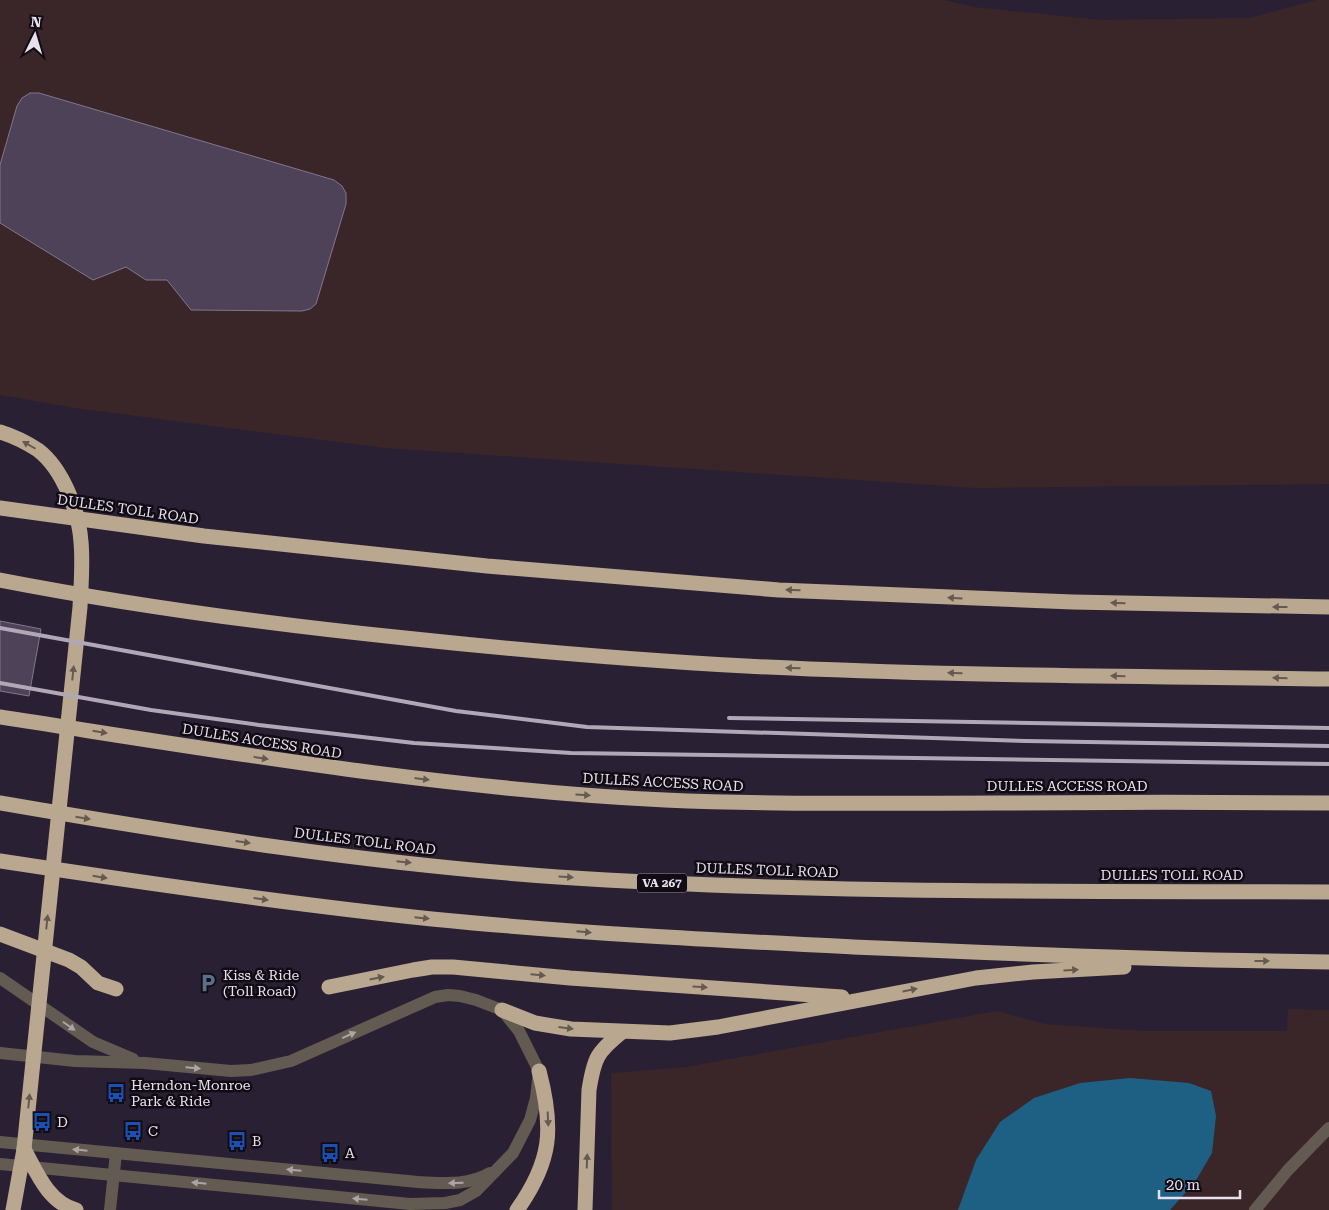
<svg xmlns="http://www.w3.org/2000/svg" width="1329" height="1210" font-family="'Roboto Serif',serif">
<style>
.commercial{fill:#3a2628}
.water{fill:#1e6084}
.building{fill:#4d4257;stroke:#83768e}
.lines{fill:none;stroke-linecap:round;stroke-linejoin:round}
.minor{stroke:#635b52;stroke-width:12}
.highway{stroke:#b9a790;stroke-width:15}
.rail{stroke:#b0a8b7;stroke-width:4}
.oneway{fill:#655a52}
.oneway2{fill:#aca4a7}
.labels{text-anchor:middle;stroke-width:5;stroke-linejoin:round;paint-order:stroke}
.shield{fill:#110c14;stroke:#a7a0ac;stroke-width:1}
.shield-label{font-size:12px;font-weight:bold;fill:#e7e0ed}
.street-label{font-size:14px;fill:#e7e0ed;stroke:#110c14}
.poi-label{font-size:14px;fill:#e7e0ed;stroke:#110c14;text-anchor:start}
</style>
<rect width="100%" height="100%" fill="#2a2033"/>
<!-- commercial -->
<g class="commercial">
<polygon points="0,0 944,0 974,7 1101,20 1250,18 1316,0 1329,0 1329,484 976,488 385,448 82,409 0,395"/>
<polygon points="1288,1009 1329,1010 1329,1210 612,1210 611,1073 686,1067 997,1011 1045,1024 1143,1031 1287,1031"/>
</g>
<!-- water -->
<polygon class="water" points="1130,1078 1189,1083 1211,1091 1216,1116 1212,1153 1195,1182 1170,1210 958,1210 976,1160 1000,1122 1034,1098 1080,1083"/>
<!-- building -->
<g class="building">
<polygon points="30,93 39,93 334,180 342,186 346,193 346,204 316,304 310,309 302,311 191,310 167,280 146,280 126,267 93,280 0,223 0,165 17,106 22,98"/>
<polygon points="0,621 41,629 29,696 0,691"/>
</g>
<g class="lines">
<!-- minor -->
<g class="minor">
<polyline points="0,978 93,1042 133,1059"/>
<polyline points="0,1053 75,1061 145,1063 231,1071 251,1070 291,1061 435,997 448,995 460,996 476,1000 502,1010 519,1031 539,1071 536,1098 530,1120 513,1153 476,1191 460,1200 445,1203 410,1204 0,1164"/>
<path d="M0,1142L418,1182C443,1183 468,1186 490,1173"/>
<polyline points="110,1210 116,1153"/>
<polyline points="1255,1210 1288,1170 1329,1128"/>
</g>
<!-- highway -->
<g class="highway">
<path d="M0,432C13,436 27,443 38,450C63,469 79,512 81,542C83,564 81,585 80,607L24,1149L13,1210"/>
<polyline points="0,508 204,536 487,566 779,590 1073,602 1329,607"/>
<path d="M0,580C134,606 269,624 405,638C518,650 632,660 746,666C940,676 1135,676 1329,679"/>
<path d="M0,717C221,751 441,789 665,800C777,805 889,803 1000,803C1110,802 1219,802 1329,803"/>
<path d="M0,803C185,835 371,864 558,877C815,894 1072,891 1329,892"/>
<path d="M0,861C144,883 287,904 432,919C572,933 713,940 853,947C1012,954 1170,960 1329,962"/>
<polyline points="0,934 69,960 81,967 98,983 116,989"/>
<polyline points="329,987 413,970 432,967 453,967 570,978 842,997"/>
<polyline points="502,1010 535,1023 571,1029 670,1033 718,1027 976,978 1033,972 1124,967"/>
<path d="M24,1149C37,1173 48,1202 76,1210"/>
<path d="M517,1210C552,1161 554,1128 539,1071"/>
<path d="M585,1210L589,1090C594,1058 597,1052 622,1032"/>
</g>
<!-- rail -->
<g class="rail">
<polyline points="0,628 456,711 587,727 1026,741 1329,746"/>
<polyline points="0,683 151,710 259,725 414,743 571,753 1329,764"/>
<polyline points="729,718 1329,728"/>
</g>
</g>
<!-- one-way arrows -->
<defs><path id="oneway-solid" d="M-6-.8H1V-3.2L6.5 0L1 3.2V.8H-6Z" transform="scale(1.25)"/></defs>
<g class="oneway">
<use href="#oneway-solid" transform="translate(29 445) rotate(-150)"/>
<use href="#oneway-solid" transform="translate(793 590) rotate(-178)"/>
<use href="#oneway-solid" transform="translate(955 598) rotate(-177)"/>
<use href="#oneway-solid" transform="translate(1118 603) rotate(-179)"/>
<use href="#oneway-solid" transform="translate(1280 607) rotate(-180)"/>
<use href="#oneway-solid" transform="translate(793 668) rotate(-178)"/>
<use href="#oneway-solid" transform="translate(73 673) rotate(-84)"/>
<use href="#oneway-solid" transform="translate(955 673) rotate(-179)"/>
<use href="#oneway-solid" transform="translate(1118 676) rotate(-179)"/>
<use href="#oneway-solid" transform="translate(1280 678) rotate(-179)"/>
<use href="#oneway-solid" transform="translate(100 732) rotate(9)"/>
<use href="#oneway-solid" transform="translate(261 758) rotate(9)"/>
<use href="#oneway-solid" transform="translate(422 779) rotate(7)"/>
<use href="#oneway-solid" transform="translate(583 795) rotate(4)"/>
<use href="#oneway-solid" transform="translate(83 818) rotate(9)"/>
<use href="#oneway-solid" transform="translate(243 842) rotate(8)"/>
<use href="#oneway-solid" transform="translate(404 862) rotate(6)"/>
<use href="#oneway-solid" transform="translate(100 877) rotate(9)"/>
<use href="#oneway-solid" transform="translate(566 877) rotate(3)"/>
<use href="#oneway-solid" transform="translate(261 899) rotate(8)"/>
<use href="#oneway-solid" transform="translate(422 918) rotate(6)"/>
<use href="#oneway-solid" transform="translate(47 922) rotate(-84)"/>
<use href="#oneway-solid" transform="translate(584 932) rotate(5)"/>
<use href="#oneway-solid" transform="translate(1262 961)"/>
<use href="#oneway-solid" transform="translate(1071 970) rotate(-4)"/>
<use href="#oneway-solid" transform="translate(538 975) rotate(5)"/>
<use href="#oneway-solid" transform="translate(377 978) rotate(-11)"/>
<use href="#oneway-solid" transform="translate(700 987) rotate(4)"/>
<use href="#oneway-solid" transform="translate(910 990) rotate(-11)"/>
<use href="#oneway-solid" transform="translate(566 1028) rotate(7)"/>
<use href="#oneway-solid" transform="translate(29 1101) rotate(-84)"/>
<use href="#oneway-solid" transform="translate(548 1119) rotate(87)"/>
<use href="#oneway-solid" transform="translate(587 1161) rotate(-88)"/>
</g>
<g class="oneway2">
<use href="#oneway-solid" transform="translate(69 1026) rotate(35)"/>
<use href="#oneway-solid" transform="translate(349 1035) rotate(-24)"/>
<use href="#oneway-solid" transform="translate(193 1068) rotate(5)"/>
<use href="#oneway-solid" transform="translate(80 1150) rotate(-174)"/>
<use href="#oneway-solid" transform="translate(294 1170) rotate(-175)"/>
<use href="#oneway-solid" transform="translate(199 1183) rotate(-174)"/>
<use href="#oneway-solid" transform="translate(456 1183) rotate(178)"/>
<use href="#oneway-solid" transform="translate(360 1199) rotate(-175)"/>
</g>
<!-- icons -->
<defs>
<g id="parking-bare" transform="scale(1.5)"><path d="M-3.5-5.5H1a3.5 3.5 0 0 1 0 7H-1V5.5H-3.5ZM-1-3.4V-.6H.8a1.4 1.4 0 0 0 0-2.8Z" fill="#5c6f8a" stroke="#110c14" stroke-width="2.5" paint-order="stroke"/></g>
<g id="bus-bare" transform="scale(1.5)"><path d="M-5-6H5V4H4V6H2V4H-2V6H-4V4H-5ZM-3.5-4V0h7V-4ZM-3.5 1.2v1.5H-2V1.2ZM2 1.2v1.5H3.5V1.2Z" fill="#1a4fb4" stroke="#110c14" stroke-width="2.5" paint-order="stroke"/></g>
</defs>
<g fill-rule="evenodd">
<use href="#parking-bare" x="208" y="983"/>
<use href="#bus-bare" x="116" y="1093"/>
<use href="#bus-bare" x="42" y="1122"/>
<use href="#bus-bare" x="133" y="1131"/>
<use href="#bus-bare" x="237" y="1141"/>
<use href="#bus-bare" x="330" y="1153"/>
</g>
<g class="labels">
<!-- shield labels -->
<rect class="shield" x="637" y="873.5" width="50" height="19" rx="4"/>
<g class="shield-label">
<text x="662" y="887">VA 267</text>
</g>
<!-- street labels -->
<g class="street-label">
<text transform="translate(128 509) rotate(8)" y="5">DULLES TOLL ROAD</text>
<text transform="translate(262 741) rotate(9)" y="5">DULLES ACCESS ROAD</text>
<text transform="translate(663 782) rotate(3)" y="5">DULLES ACCESS ROAD</text>
<text x="1067" y="791">DULLES ACCESS ROAD</text>
<text transform="translate(365 841) rotate(7)" y="5">DULLES TOLL ROAD</text>
<text transform="translate(767 870) rotate(2)" y="5">DULLES TOLL ROAD</text>
<text x="1172" y="880">DULLES TOLL ROAD</text>
</g>
<!-- poi labels -->
<g class="poi-label">
<text x="223" y="980">Kiss &amp; Ride<tspan x="223" dy="16">(Toll Road)</tspan></text>
<text x="131" y="1090">Herndon-Monroe<tspan x="131" dy="16">Park &amp; Ride</tspan></text>
<text x="57" y="1127">D</text>
<text x="148" y="1136">C</text>
<text x="252" y="1146">B</text>
<text x="345" y="1158">A</text>
</g>
</g>
<!-- north arrow -->
<g transform="translate(35 35) rotate(5)" stroke="#110c14" stroke-width="4" paint-order="stroke">
<path d="M0-4L9 19L0 12L-9 19Z" fill="#e7e0ed"/>
<text y="-8" font-size="14" font-weight="bold" text-anchor="middle" fill="#e7e0ed">N</text>
</g>
<!-- scale -->
<path d="M1159 1190v8h81v-8" fill="none" stroke="#e7e0ed" stroke-width="2.5"/>
<text x="1166" y="1190" font-size="15" fill="#e7e0ed" stroke="#110c14" stroke-width="4" paint-order="stroke">20 m</text>
</svg>
